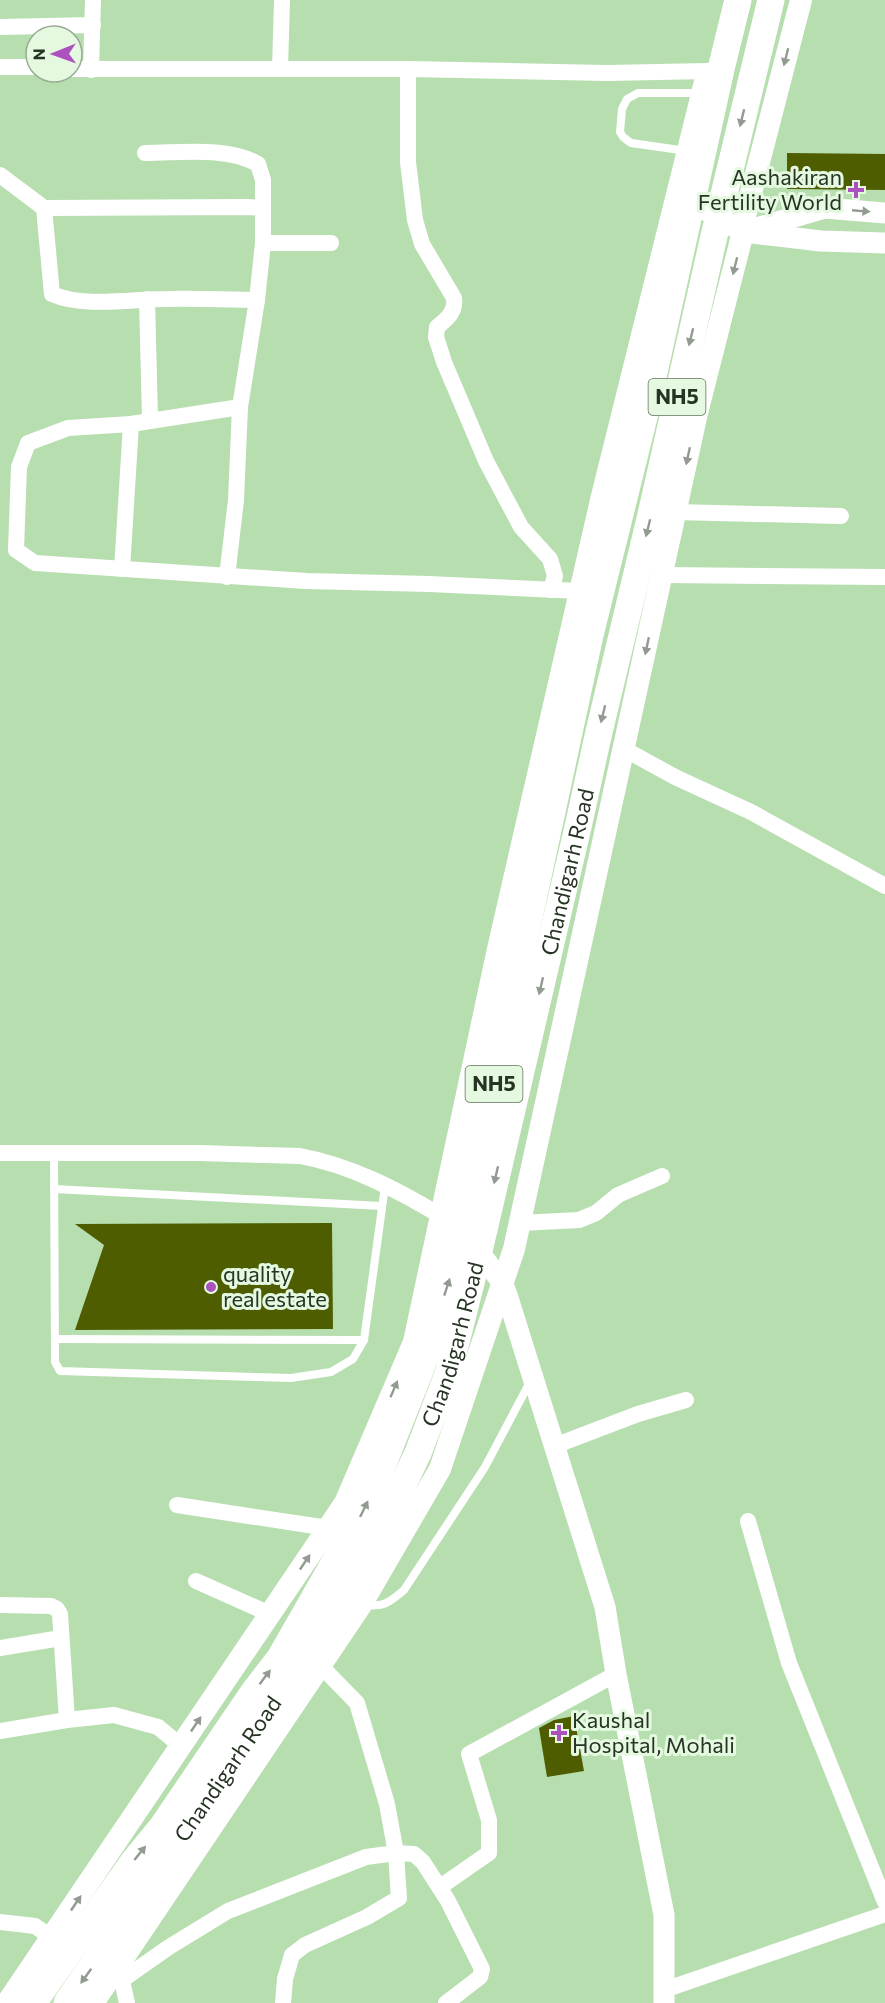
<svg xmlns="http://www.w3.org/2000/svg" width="885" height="2003" font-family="Commissioner,sans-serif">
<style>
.building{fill:#4e5d00}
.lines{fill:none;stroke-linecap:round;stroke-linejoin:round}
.service{stroke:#fff;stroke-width:8}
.minor{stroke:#fff;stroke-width:16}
.tertiary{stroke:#fff;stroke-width:21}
.secondary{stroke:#fff;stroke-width:22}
.trunk{stroke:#fff;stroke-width:27}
.oneway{fill:#929a91}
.poi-dot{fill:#ab52bf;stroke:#e5f9e1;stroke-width:2}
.labels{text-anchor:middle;stroke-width:6;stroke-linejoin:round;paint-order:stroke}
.shield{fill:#e5f9e1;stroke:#5f705c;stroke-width:1.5}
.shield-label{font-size:21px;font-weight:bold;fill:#263523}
.poi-label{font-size:22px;fill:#263523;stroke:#e5f9e1;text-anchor:start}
.street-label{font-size:22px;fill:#263523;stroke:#e5f9e1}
</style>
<rect width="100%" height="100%" fill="#b7deaf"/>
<!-- building -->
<g class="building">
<polygon points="787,153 885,154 885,190 787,189"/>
<polygon points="332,1223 333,1329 75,1330 104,1245 75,1224"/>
<polygon points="574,1716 584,1771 547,1777 539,1728 554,1720"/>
</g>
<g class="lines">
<!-- service -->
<g class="service">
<polyline points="687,151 631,143 623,137 620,132 622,109 627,99 638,93 700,93"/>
<polyline points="54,1154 55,1362 60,1371 291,1378 331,1372 353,1359 364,1340"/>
<polyline points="54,1189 382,1206"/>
<polyline points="55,1339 364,1340 385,1186"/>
<path d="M362,1605C383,1607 388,1604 404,1590L485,1467L531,1380"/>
</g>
<!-- minor -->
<g class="minor">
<polyline points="0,27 93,25"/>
<polyline points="0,67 36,67"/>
<polyline points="72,69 408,69 607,73 708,71"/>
<polyline points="280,69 282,0"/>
<path d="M408,69V162L415,220L422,244L454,298C456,312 447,319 437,327L436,337L444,362L486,461L521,527L550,559L555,576L551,590"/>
<polyline points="91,70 93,0"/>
<path d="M145,153C180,153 227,146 258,164L263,180V208"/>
<path d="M0,175L44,208L52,294C83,308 133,299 167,299C197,298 227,300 257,300L240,407L236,500L227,577"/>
<polyline points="44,208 245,207 263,208 263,243 257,300"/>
<polyline points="263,243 331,243"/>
<polyline points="147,299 150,419"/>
<polyline points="240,407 131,424 68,428 28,443 19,467 16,550 35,563 306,581 429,584 580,591"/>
<polyline points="676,512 841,516"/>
<polyline points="122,569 131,424"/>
<polyline points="662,575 885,577"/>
<polyline points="624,749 675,777 751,812 885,886"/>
<path d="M0,1153H199L300,1156C350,1165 398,1190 441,1216"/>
<polyline points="520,1223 579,1220 596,1213 618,1195 662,1176"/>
<polyline points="554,1446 638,1414 686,1400"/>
<polyline points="177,1505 328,1528"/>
<polyline points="748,1521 789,1663 885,1902"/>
<polyline points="196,1581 270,1614"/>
<polyline points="0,1605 51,1606 57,1609 60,1614 67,1720"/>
<polyline points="0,1648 61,1638"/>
<polyline points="0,1731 67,1720 114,1715 158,1727 181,1746"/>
<polyline points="440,1887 489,1853 489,1820 469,1754 616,1674"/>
<polyline points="0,1922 35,1926 52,1938"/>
<polyline points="120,1972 127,2003"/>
<polyline points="122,1980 169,1947 228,1911 366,1857 396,1853 414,1854 423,1862 448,1901 482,1969 480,1977 446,2003"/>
<polyline points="664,1990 885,1914"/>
<polyline points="283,2003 285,1979 292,1955 305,1945 367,1917 399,1898 396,1853 387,1804 357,1703 320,1665"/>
</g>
<!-- tertiary -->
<g class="tertiary">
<polyline points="680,195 743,232 821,241 885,243"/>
<polyline points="753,229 825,208 885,213"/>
<polyline points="472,1243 502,1282 507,1295 605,1607 616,1674 664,1915 664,2003"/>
</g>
<!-- secondary -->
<g class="secondary">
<polyline points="7,2003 345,1503 414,1342 498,949 602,496 705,82"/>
<polyline points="93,2003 361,1605 440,1469 514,1249 697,413 743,232 744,220 801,0"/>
</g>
<!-- trunk -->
<g class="trunk">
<polyline points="33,2003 134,1861 162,1827 253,1693 280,1658 352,1532 373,1489 421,1368 451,1277 460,1238 590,635 645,413 721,69 738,0"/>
<path id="s1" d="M67,2003L327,1624L381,1531L418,1453L448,1374L479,1251L578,827L599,732L650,519L714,236L771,0"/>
</g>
</g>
<!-- one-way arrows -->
<defs><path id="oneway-solid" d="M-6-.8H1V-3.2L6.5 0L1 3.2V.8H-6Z" transform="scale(1.5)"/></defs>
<g class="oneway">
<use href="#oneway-solid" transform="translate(786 57) rotate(104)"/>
<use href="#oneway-solid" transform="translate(742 118) rotate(104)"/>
<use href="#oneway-solid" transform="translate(861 211) rotate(5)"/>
<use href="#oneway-solid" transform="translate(735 266) rotate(104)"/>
<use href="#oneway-solid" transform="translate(691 337) rotate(104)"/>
<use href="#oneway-solid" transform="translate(688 456) rotate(102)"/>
<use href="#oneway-solid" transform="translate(648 528) rotate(104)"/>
<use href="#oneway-solid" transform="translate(647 646) rotate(102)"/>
<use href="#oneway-solid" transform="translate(603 714) rotate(104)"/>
<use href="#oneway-solid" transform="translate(541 986) rotate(103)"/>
<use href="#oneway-solid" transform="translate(496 1175) rotate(103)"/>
<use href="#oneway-solid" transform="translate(447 1287) rotate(-72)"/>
<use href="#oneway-solid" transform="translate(394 1389) rotate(-67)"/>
<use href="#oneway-solid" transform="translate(364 1509) rotate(-64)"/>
<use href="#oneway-solid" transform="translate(305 1562) rotate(-56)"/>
<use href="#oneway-solid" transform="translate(265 1677) rotate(-53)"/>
<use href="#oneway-solid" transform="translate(196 1724) rotate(-56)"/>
<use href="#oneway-solid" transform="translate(140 1853) rotate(-51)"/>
<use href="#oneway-solid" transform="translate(76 1903) rotate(-56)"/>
<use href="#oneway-solid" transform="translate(86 1976) rotate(126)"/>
</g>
<!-- markers -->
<g class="poi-dot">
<path d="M853 181h6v6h6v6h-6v6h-6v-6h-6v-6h6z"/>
<circle cx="211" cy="1287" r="6"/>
<path d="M556 1724h6v6h6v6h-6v6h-6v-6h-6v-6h6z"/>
</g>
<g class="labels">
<!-- shield labels -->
<g class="shield">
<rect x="648.5" y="379" width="57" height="36" rx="4.5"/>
<rect x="465.5" y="1066" width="57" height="36" rx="4.5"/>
</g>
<g class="shield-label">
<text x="677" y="404">NH5</text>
<text x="494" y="1091">NH5</text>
</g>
<!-- poi labels -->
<g class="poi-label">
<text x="842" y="185" text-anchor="end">Aashakiran<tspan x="842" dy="25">Fertility World</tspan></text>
<text x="223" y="1282">quality<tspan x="223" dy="25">real estate</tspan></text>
<text x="572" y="1728">Kaushal<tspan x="572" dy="25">Hospital, Mohali</tspan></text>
</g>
<!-- street labels -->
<g class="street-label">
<text dy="8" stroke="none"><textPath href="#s1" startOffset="1254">Chandigarh Road</textPath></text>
<text dy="8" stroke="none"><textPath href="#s1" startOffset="768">Chandigarh Road</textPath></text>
<text dy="8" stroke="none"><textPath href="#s1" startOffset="284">Chandigarh Road</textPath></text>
</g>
</g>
<!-- north arrow -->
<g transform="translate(54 54) rotate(269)"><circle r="28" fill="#e5f9e1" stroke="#99ab95" stroke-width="1.5"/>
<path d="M0-4.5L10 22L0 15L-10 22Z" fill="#ab52bf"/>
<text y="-9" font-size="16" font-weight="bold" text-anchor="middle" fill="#263523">N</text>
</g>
</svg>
